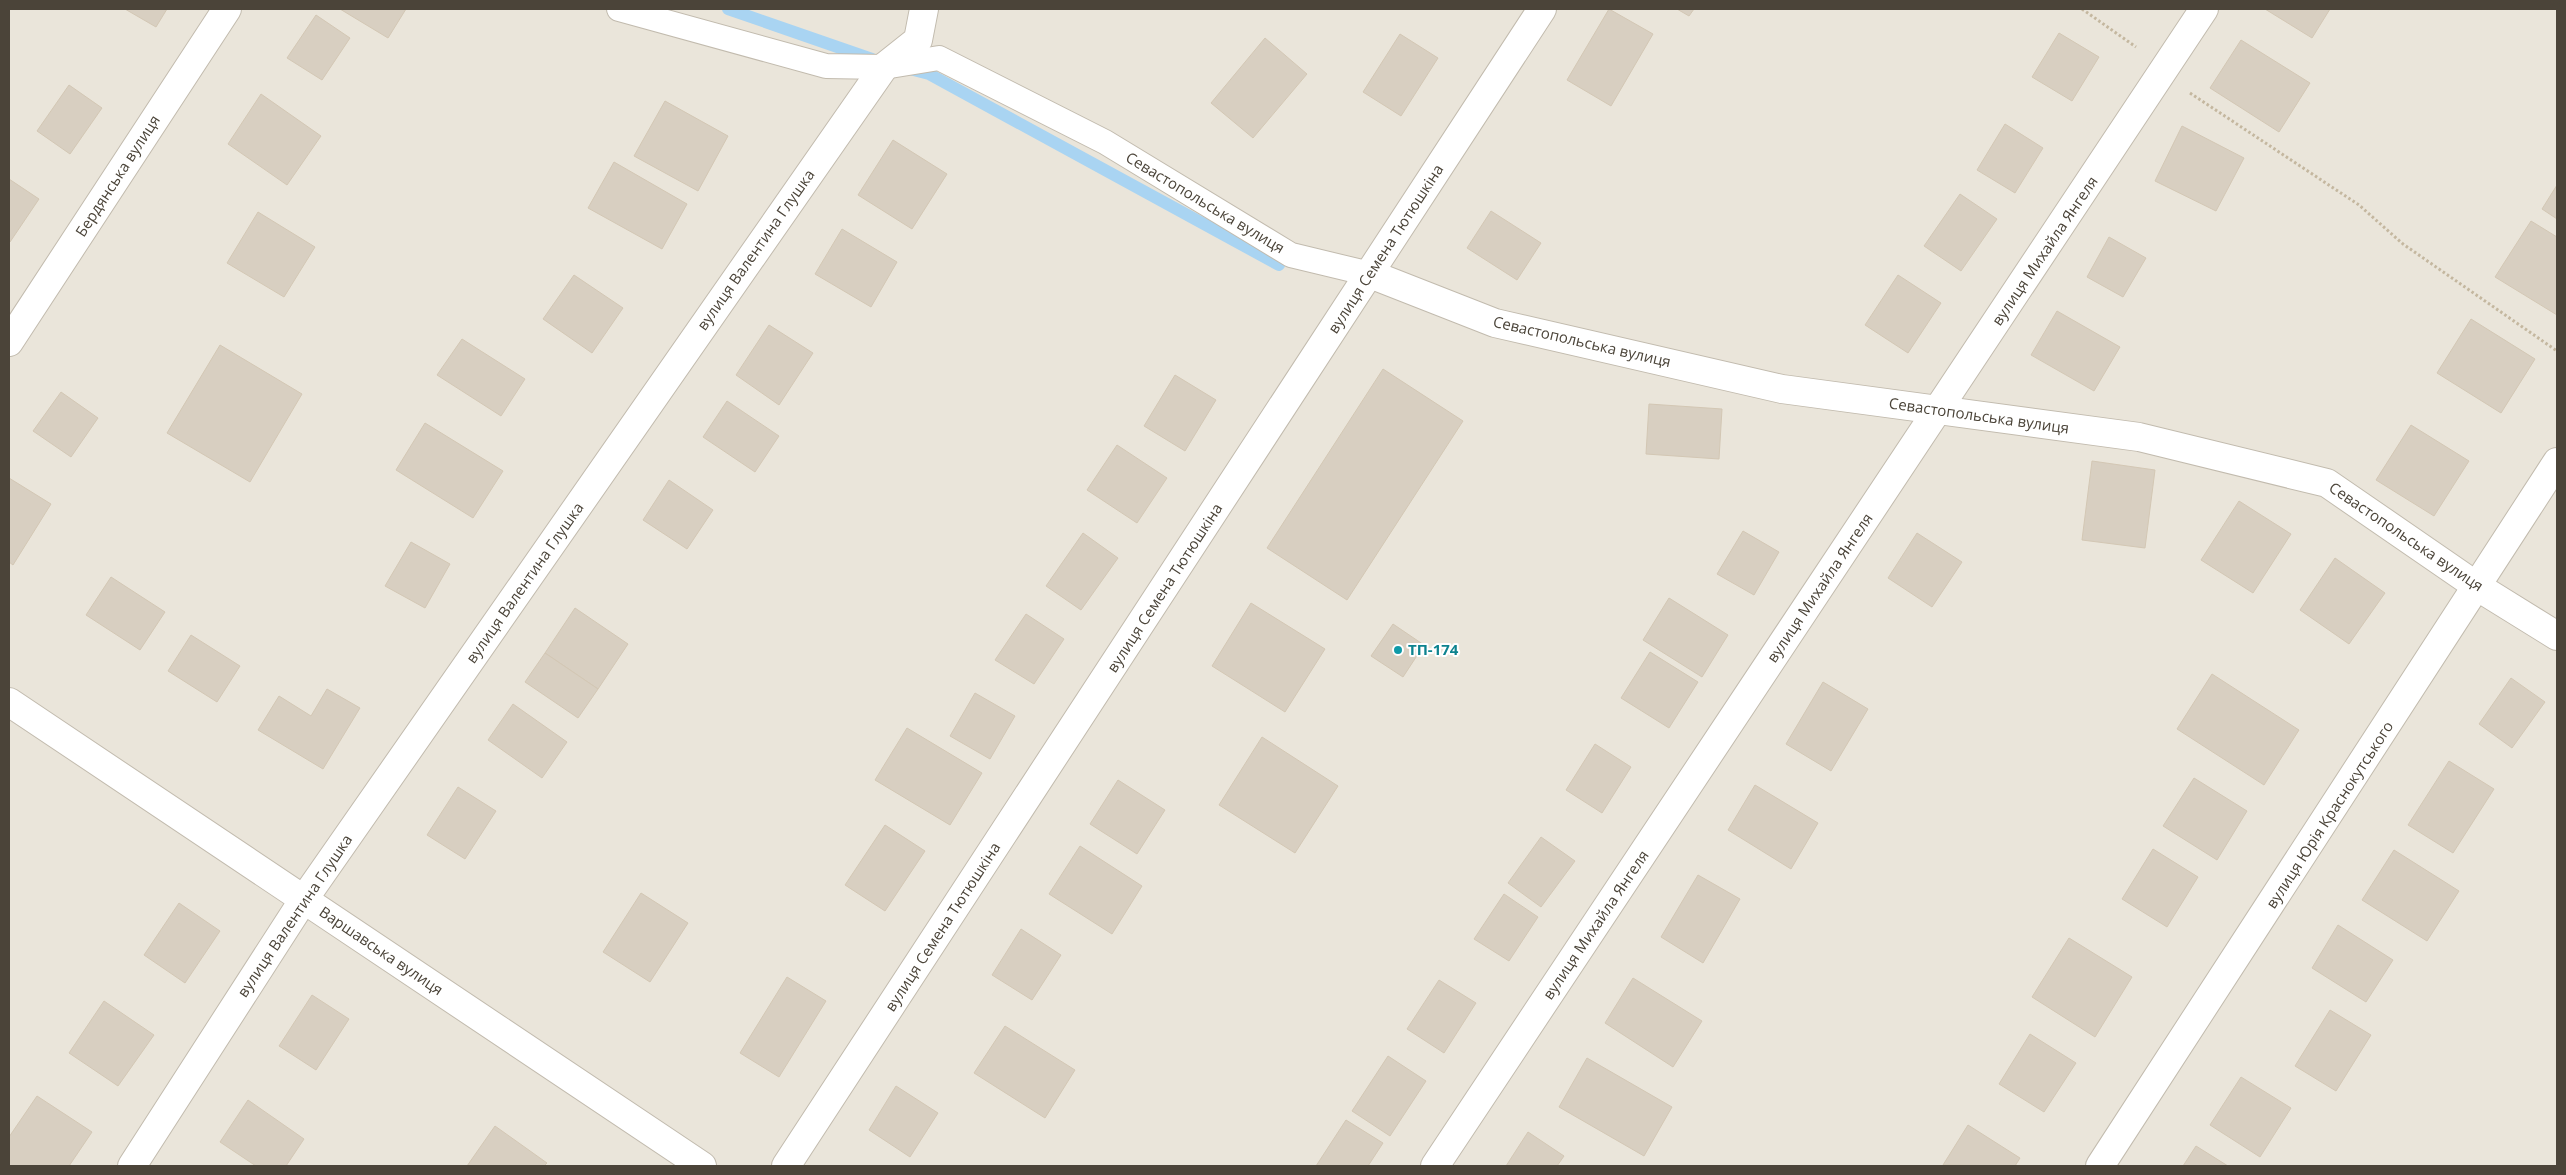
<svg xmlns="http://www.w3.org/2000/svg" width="2566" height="1175" font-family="'Open Sans',sans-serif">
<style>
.residential{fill:#eae5da}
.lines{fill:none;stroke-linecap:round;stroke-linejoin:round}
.stream{stroke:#a9d4f2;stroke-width:12}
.building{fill:#d8cfc1;stroke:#d3c7b4}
.service-casing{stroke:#c2bbae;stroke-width:26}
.minor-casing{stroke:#c2bbae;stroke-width:30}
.tertiary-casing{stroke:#c2bbae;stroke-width:30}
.path{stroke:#c4b79f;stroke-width:3;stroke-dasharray:2.5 2.5;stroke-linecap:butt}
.service{stroke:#fff;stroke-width:24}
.minor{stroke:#fff;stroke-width:28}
.tertiary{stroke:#fff;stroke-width:28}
.culture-dot{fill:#0f9aa8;stroke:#fff;stroke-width:2}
.labels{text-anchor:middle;stroke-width:4;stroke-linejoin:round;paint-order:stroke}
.street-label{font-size:15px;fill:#4b4439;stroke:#fff}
.culture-label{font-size:15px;font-weight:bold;fill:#0d838f;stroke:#fff;text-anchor:start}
</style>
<rect width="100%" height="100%" fill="#f6f3ec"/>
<!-- residential -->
<rect class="residential" x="9" y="9" width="2548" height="1157"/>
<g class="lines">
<!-- stream -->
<g class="stream">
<polyline points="728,9 872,59"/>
<polyline points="906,68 929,74 1279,265"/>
</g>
</g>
<!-- building -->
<g class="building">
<polygon points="125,9 167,9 156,27"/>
<polygon points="340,9 406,9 388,38"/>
<polygon points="1609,9 1653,34 1611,106 1567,80"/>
<polygon points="1677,9 1694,9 1689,16"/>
<polygon points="2265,9 2330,9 2312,38"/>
<polygon points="316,15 350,38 322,80 287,58"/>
<polygon points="2059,33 2099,57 2072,101 2032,77"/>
<polygon points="1400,34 1438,58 1401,116 1363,92"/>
<polygon points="1265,38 1307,74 1253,138 1211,103"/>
<polygon points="2241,40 2310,83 2279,132 2210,88"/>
<polygon points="69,85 102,108 70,154 37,131"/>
<polygon points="261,94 321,136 287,185 228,144"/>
<polygon points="665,101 728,136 698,191 634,156"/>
<polygon points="2005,124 2043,148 2015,193 1977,170"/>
<polygon points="2182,126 2244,158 2216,211 2155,181"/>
<polygon points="893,140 947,174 912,229 858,195"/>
<polygon points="614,162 687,204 662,249 588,208"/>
<polygon points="9,179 39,199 10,242 9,241"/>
<polygon points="2557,185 2557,219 2542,209"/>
<polygon points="1960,194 1997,219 1961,271 1924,246"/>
<polygon points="1491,211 1541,243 1517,280 1467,248"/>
<polygon points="258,212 315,247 284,297 227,263"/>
<polygon points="2531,221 2557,237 2557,315 2495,277"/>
<polygon points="842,229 897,262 871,307 815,274"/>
<polygon points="2109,237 2146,258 2123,297 2087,277"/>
<polygon points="574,275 623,308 592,353 543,319"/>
<polygon points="1898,275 1941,303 1908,353 1865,325"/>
<polygon points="2057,311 2120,347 2094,391 2031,355"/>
<polygon points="2471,319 2535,359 2501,413 2437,373"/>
<polygon points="769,325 813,353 779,405 736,375"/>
<polygon points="462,339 525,379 501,416 437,375"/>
<polygon points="220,345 302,394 250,482 167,433"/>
<polygon points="1383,369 1463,421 1347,600 1267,548"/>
<polygon points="1175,375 1216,400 1185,451 1144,426"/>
<polygon points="61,392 98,418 71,457 33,431"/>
<polygon points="727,401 779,436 755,472 703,437"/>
<polygon points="1649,404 1722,409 1719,459 1646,454"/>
<polygon points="425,423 503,471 473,518 396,470"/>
<polygon points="2411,425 2469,461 2434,516 2376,480"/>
<polygon points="1117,445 1167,478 1137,523 1087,490"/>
<polygon points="2092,461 2155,470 2145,548 2082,540"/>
<polygon points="9,478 51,504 13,565 9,562"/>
<polygon points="669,480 713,510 687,549 643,520"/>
<polygon points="2239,501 2291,534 2253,593 2201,560"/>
<polygon points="1743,531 1779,552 1754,595 1717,574"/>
<polygon points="1083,533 1118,558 1081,610 1046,586"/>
<polygon points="1917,533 1962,562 1932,607 1888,578"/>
<polygon points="411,542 450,564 425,608 385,586"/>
<polygon points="2335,558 2385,593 2349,644 2300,610"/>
<polygon points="111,577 165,612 140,650 86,615"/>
<polygon points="1669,598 1728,635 1702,677 1643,640"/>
<polygon points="1251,603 1325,649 1285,712 1212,666"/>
<polygon points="575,608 628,644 598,689 545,653"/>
<polygon points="1026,614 1064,639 1034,684 995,660"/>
<polygon points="1393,624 1424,645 1403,677 1371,656"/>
<polygon points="191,635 240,666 217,702 168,671"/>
<polygon points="1650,652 1698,682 1669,728 1621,698"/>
<polygon points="545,653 598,689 578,718 525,682"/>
<polygon points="2212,674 2299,730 2264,785 2177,729"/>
<polygon points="2511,678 2545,702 2512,748 2479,724"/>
<polygon points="1823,682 1868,709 1831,771 1786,744"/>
<polygon points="327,689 360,708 323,769 258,730 279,696 311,716"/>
<polygon points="975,693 1015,716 990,759 950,736"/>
<polygon points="513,704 567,742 542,778 488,740"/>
<polygon points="907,728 982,773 950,825 875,780"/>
<polygon points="1262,737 1338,786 1295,853 1219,805"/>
<polygon points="1595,744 1631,767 1602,813 1566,790"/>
<polygon points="2449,761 2494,789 2453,853 2408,825"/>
<polygon points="2194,778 2247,811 2217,860 2163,826"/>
<polygon points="1118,780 1165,810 1137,854 1090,824"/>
<polygon points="1755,785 1818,823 1791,869 1728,830"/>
<polygon points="458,787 496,811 465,859 427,835"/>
<polygon points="885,825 925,851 885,911 845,885"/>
<polygon points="1541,837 1575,861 1541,907 1508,883"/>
<polygon points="1080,846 1142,886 1112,934 1049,894"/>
<polygon points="2153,849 2198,877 2167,927 2122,899"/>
<polygon points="2394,850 2459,891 2427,941 2362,900"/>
<polygon points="1698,875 1740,899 1703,963 1661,937"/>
<polygon points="641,893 688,923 650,982 603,952"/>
<polygon points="1504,894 1538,917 1509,961 1474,939"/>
<polygon points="179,903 220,931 185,983 144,955"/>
<polygon points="2338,925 2393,960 2366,1002 2312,968"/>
<polygon points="1021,929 1061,955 1032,1000 992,975"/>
<polygon points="2069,938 2132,977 2095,1037 2032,997"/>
<polygon points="787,977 826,1001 779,1077 740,1053"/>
<polygon points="1633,978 1702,1021 1673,1067 1605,1023"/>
<polygon points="1439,980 1476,1003 1444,1053 1407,1029"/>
<polygon points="312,995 349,1019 316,1070 279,1046"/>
<polygon points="104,1001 154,1035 118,1086 69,1053"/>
<polygon points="2330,1010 2371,1035 2336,1091 2295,1066"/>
<polygon points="1005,1026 1075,1070 1045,1118 974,1073"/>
<polygon points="2030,1034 2076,1063 2044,1112 1999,1084"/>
<polygon points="1388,1056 1426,1081 1390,1136 1352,1111"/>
<polygon points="1587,1058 1672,1107 1644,1156 1559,1107"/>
<polygon points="2241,1077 2291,1108 2260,1157 2210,1125"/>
<polygon points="896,1086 938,1113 910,1157 869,1130"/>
<polygon points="37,1096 92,1132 69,1166 9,1166 9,1137"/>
<polygon points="248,1100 304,1139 286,1166 256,1166 220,1142"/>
<polygon points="1346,1120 1383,1143 1368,1166 1316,1166"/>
<polygon points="1968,1125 2020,1158 2015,1166 1943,1165"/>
<polygon points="495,1126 547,1163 544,1166 467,1166"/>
<polygon points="1528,1132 1564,1156 1557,1166 1506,1166"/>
<polygon points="2196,1146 2228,1166 2183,1166"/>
</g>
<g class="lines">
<!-- service casing -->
<g class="service-casing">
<polyline id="service" points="619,9 826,66 884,67 939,58 1105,142 1291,255 1370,274"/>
</g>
<!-- minor casing -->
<g class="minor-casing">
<g id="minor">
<polyline points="1370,274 1495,323 1782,389 2139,437 2327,483 2478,587 2557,636"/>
<polyline points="9,342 227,9"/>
<polyline points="9,702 702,1166"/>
<polyline points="132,1166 304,899 884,67 918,40 924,9"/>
<polyline points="786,1166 1542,9"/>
<polyline points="1435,1166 2204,9"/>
</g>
</g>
<!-- tertiary casing -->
<g class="tertiary-casing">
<polyline id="tertiary" points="2100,1166 2557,462"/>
</g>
<!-- path -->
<g class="path">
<polyline points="2082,9 2136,47"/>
<polyline points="2190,93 2359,205 2403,244 2557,351"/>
</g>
<!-- service -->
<use href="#service" class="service"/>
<!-- minor -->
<use href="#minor" class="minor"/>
<!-- tertiary -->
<use href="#tertiary" class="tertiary"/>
</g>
<!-- markers -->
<circle class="culture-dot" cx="1398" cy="650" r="5"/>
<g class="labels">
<!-- street labels -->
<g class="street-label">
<text transform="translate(118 176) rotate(-57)" y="5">Бердянська вулиця</text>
<text transform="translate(1205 203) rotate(31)" y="5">Севастопольська вулиця</text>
<text transform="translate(1386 249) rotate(-57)" y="5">вулиця Семена Тютюшкіна</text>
<text transform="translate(756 250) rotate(-55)" y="5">вулиця Валентина Глушка</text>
<text transform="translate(2045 251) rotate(-56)" y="5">вулиця Михайла Янгеля</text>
<text transform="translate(1582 342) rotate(13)" y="5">Севастопольська вулиця</text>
<text transform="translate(1979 416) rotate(8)" y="5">Севастопольська вулиця</text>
<text transform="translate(2406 537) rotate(34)" y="5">Севастопольська вулиця</text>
<text transform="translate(525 583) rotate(-55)" y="5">вулиця Валентина Глушка</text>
<text transform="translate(1165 588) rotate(-57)" y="5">вулиця Семена Тютюшкіна</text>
<text transform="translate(1820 588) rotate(-56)" y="5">вулиця Михайла Янгеля</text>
<text transform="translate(2330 815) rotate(-57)" y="5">вулиця Юрія Краснокутського</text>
<text transform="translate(295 916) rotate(-56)" y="5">вулиця Валентина Глушка</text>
<text transform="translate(1596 925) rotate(-56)" y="5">вулиця Михайла Янгеля</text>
<text transform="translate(943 927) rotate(-57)" y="5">вулиця Семена Тютюшкіна</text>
<text transform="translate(381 951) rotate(34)" y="5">Варшавська вулиця</text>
</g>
<!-- culture labels -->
<g class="culture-label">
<text x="1408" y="655">ТП-174</text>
</g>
</g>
<!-- border -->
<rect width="2566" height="1175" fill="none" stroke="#4b4439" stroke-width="20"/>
</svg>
